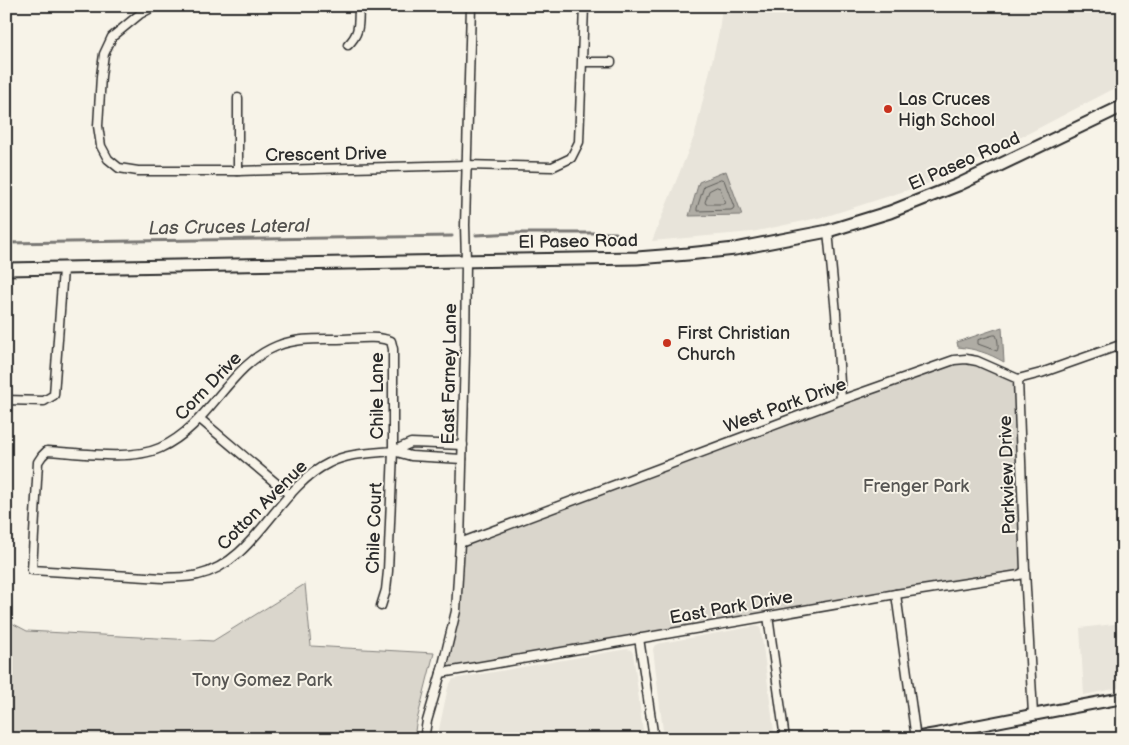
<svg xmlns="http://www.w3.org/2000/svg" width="1129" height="745" font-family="'Balsamiq Sans',sans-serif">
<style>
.built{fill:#e8e4da}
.green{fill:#dad6cc;stroke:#82807c}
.water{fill:#afaca4;stroke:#7a7874}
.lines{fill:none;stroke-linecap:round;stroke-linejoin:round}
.shore{stroke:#605f5b;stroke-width:1}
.stream{stroke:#7a7874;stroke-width:3}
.minor-casing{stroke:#2b2b2b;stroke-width:11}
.tertiary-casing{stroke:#2b2b2b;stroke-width:14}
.secondary-casing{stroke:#2b2b2b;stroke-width:15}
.minor{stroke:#f7f3e8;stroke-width:8}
.tertiary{stroke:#f7f3e8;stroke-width:10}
.secondary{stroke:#f7f3e8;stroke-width:11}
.poi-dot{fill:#c8321e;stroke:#f7f3e8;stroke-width:2}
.labels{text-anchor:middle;stroke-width:4;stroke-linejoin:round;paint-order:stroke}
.poi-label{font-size:18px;fill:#2b2b2b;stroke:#f7f3e8;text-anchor:start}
.street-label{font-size:18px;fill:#2b2b2b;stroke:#f7f3e8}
.park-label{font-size:18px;fill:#575653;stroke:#f7f3e8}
.water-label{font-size:19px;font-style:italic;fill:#53524f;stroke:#f7f3e8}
</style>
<rect width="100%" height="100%" fill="#f7f3e8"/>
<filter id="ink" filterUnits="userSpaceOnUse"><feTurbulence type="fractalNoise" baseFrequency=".02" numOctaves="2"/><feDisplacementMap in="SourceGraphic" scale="10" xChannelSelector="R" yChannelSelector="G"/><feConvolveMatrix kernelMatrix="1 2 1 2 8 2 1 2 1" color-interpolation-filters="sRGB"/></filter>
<g filter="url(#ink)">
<!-- built -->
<g class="built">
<polygon points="722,6 1123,6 1123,84 939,180 827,216 752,232 652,241 695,134 719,32"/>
<polygon points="1123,623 1123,687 1084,695 1080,628"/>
<polygon points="757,626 760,628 761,631 775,739 664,739 653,649 655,645 661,643"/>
<polygon points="627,649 631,650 633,653 644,739 437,739 448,687 453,679"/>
</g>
<!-- green -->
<g class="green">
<polygon points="966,359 1018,379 1025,571 441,673 456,611 460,543 954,360"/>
<polygon points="305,584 311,646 434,653 416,724 414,739 6,739 6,620 27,631 213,641"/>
</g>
<!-- water -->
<g class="water">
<polygon points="726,171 742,215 689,216 699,182"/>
<path d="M1002,327L1004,362C988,353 976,349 958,347L957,342Z"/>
</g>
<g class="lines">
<!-- shore -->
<g class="shore">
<polygon points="721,179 724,180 734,207 733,209 731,210 697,211 697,208 704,186"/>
<polygon points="717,187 720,188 725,203 723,204 706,204 705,202 709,191"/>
<path d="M994,335H996C998,339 999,348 997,351L978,344V340Z"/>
</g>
<!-- stream -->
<g class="stream">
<polyline points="476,235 518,233 616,233"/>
<polyline points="6,243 452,236"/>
</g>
<!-- minor casing -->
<g class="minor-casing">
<g id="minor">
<polyline points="155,6 140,14 112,37 104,54 101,76 98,126 101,146 108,159 119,168 138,171 238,171 466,165 552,167 571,158 579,142 584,6"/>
<path d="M348,45C361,32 358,23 359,6"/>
<polyline points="583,62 611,62"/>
<polyline points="238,98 238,171"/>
<polyline points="828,231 836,313 841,400"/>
<polyline points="1018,379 1025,571 1033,714"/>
<polyline points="6,400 44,401 54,395 63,269"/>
<polyline points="200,419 290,495"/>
<polyline points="462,459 411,456 393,451 411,443 463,445"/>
<polyline points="460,543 841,400 954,360 966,359 977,361 1018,379 1041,373 1123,344"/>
<polyline points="896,594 916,739"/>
<path d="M381,606L386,590L388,571L393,451V349L391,341C375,335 354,339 338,339C317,339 296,338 277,346C227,366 211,425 160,448C131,461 80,453 47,451L42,456L38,462L32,570L163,578C175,577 187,578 198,575C256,562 277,488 329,463C348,453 372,453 393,451"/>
<polyline points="768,616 785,739"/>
<polyline points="639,638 654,739"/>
<polyline points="441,673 896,594 1019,575 1025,571"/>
<polyline points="424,739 427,721 441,673 456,611 460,543 465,353 466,261 465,225 471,6"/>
</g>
</g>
<!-- tertiary casing -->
<g class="tertiary-casing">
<path id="tertiary" d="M909,739C981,725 1051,711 1123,698"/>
</g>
<!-- secondary casing -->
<g class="secondary-casing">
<polyline id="secondary" points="6,269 637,258 688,254 735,249 828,231 890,212 958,185 1123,106"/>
</g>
<!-- minor -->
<use href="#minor" class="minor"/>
<!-- tertiary -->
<use href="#tertiary" class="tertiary"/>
<!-- secondary -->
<use href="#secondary" class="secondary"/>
</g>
</g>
<!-- markers -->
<g class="poi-dot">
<circle cx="888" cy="109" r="5"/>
<circle cx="667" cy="343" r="5"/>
</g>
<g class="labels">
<!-- poi labels -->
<g class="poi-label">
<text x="898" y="105">Las Cruces<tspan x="898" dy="21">High School</tspan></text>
<text x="677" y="339">First Christian<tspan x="677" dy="21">Church</tspan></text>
</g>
<!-- street labels -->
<g class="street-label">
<text transform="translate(326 154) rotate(-1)" y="6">Crescent Drive</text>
<text transform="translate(964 161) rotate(-24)" y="6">El Paseo Road</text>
<text transform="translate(578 241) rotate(-1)" y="6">El Paseo Road</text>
<text transform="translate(449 374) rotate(-89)" y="6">East Farney Lane</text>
<text transform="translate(208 386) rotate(-46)" y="6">Corn Drive</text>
<text transform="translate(377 396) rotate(-90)" y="6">Chile Lane</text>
<text transform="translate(785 405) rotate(-20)" y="6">West Park Drive</text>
<text transform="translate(1007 475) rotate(-92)" y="6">Parkview Drive</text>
<text transform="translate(262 505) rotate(-45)" y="6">Cotton Avenue</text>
<text transform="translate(374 528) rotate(-88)" y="6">Chile Court</text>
<text transform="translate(731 607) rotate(-10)" y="6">East Park Drive</text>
</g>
<!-- park labels -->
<g class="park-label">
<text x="916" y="492">Frenger Park</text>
<text x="262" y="686">Tony Gomez Park</text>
</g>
<!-- water labels -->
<g class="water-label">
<text transform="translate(229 226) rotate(-1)" y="7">Las Cruces Lateral</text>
</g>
</g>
<!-- margin -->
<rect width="1129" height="745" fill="none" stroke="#f7f3e8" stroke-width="25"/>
<rect x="12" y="12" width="1104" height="720" fill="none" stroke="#2b2b2b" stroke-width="2" filter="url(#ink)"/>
</svg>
